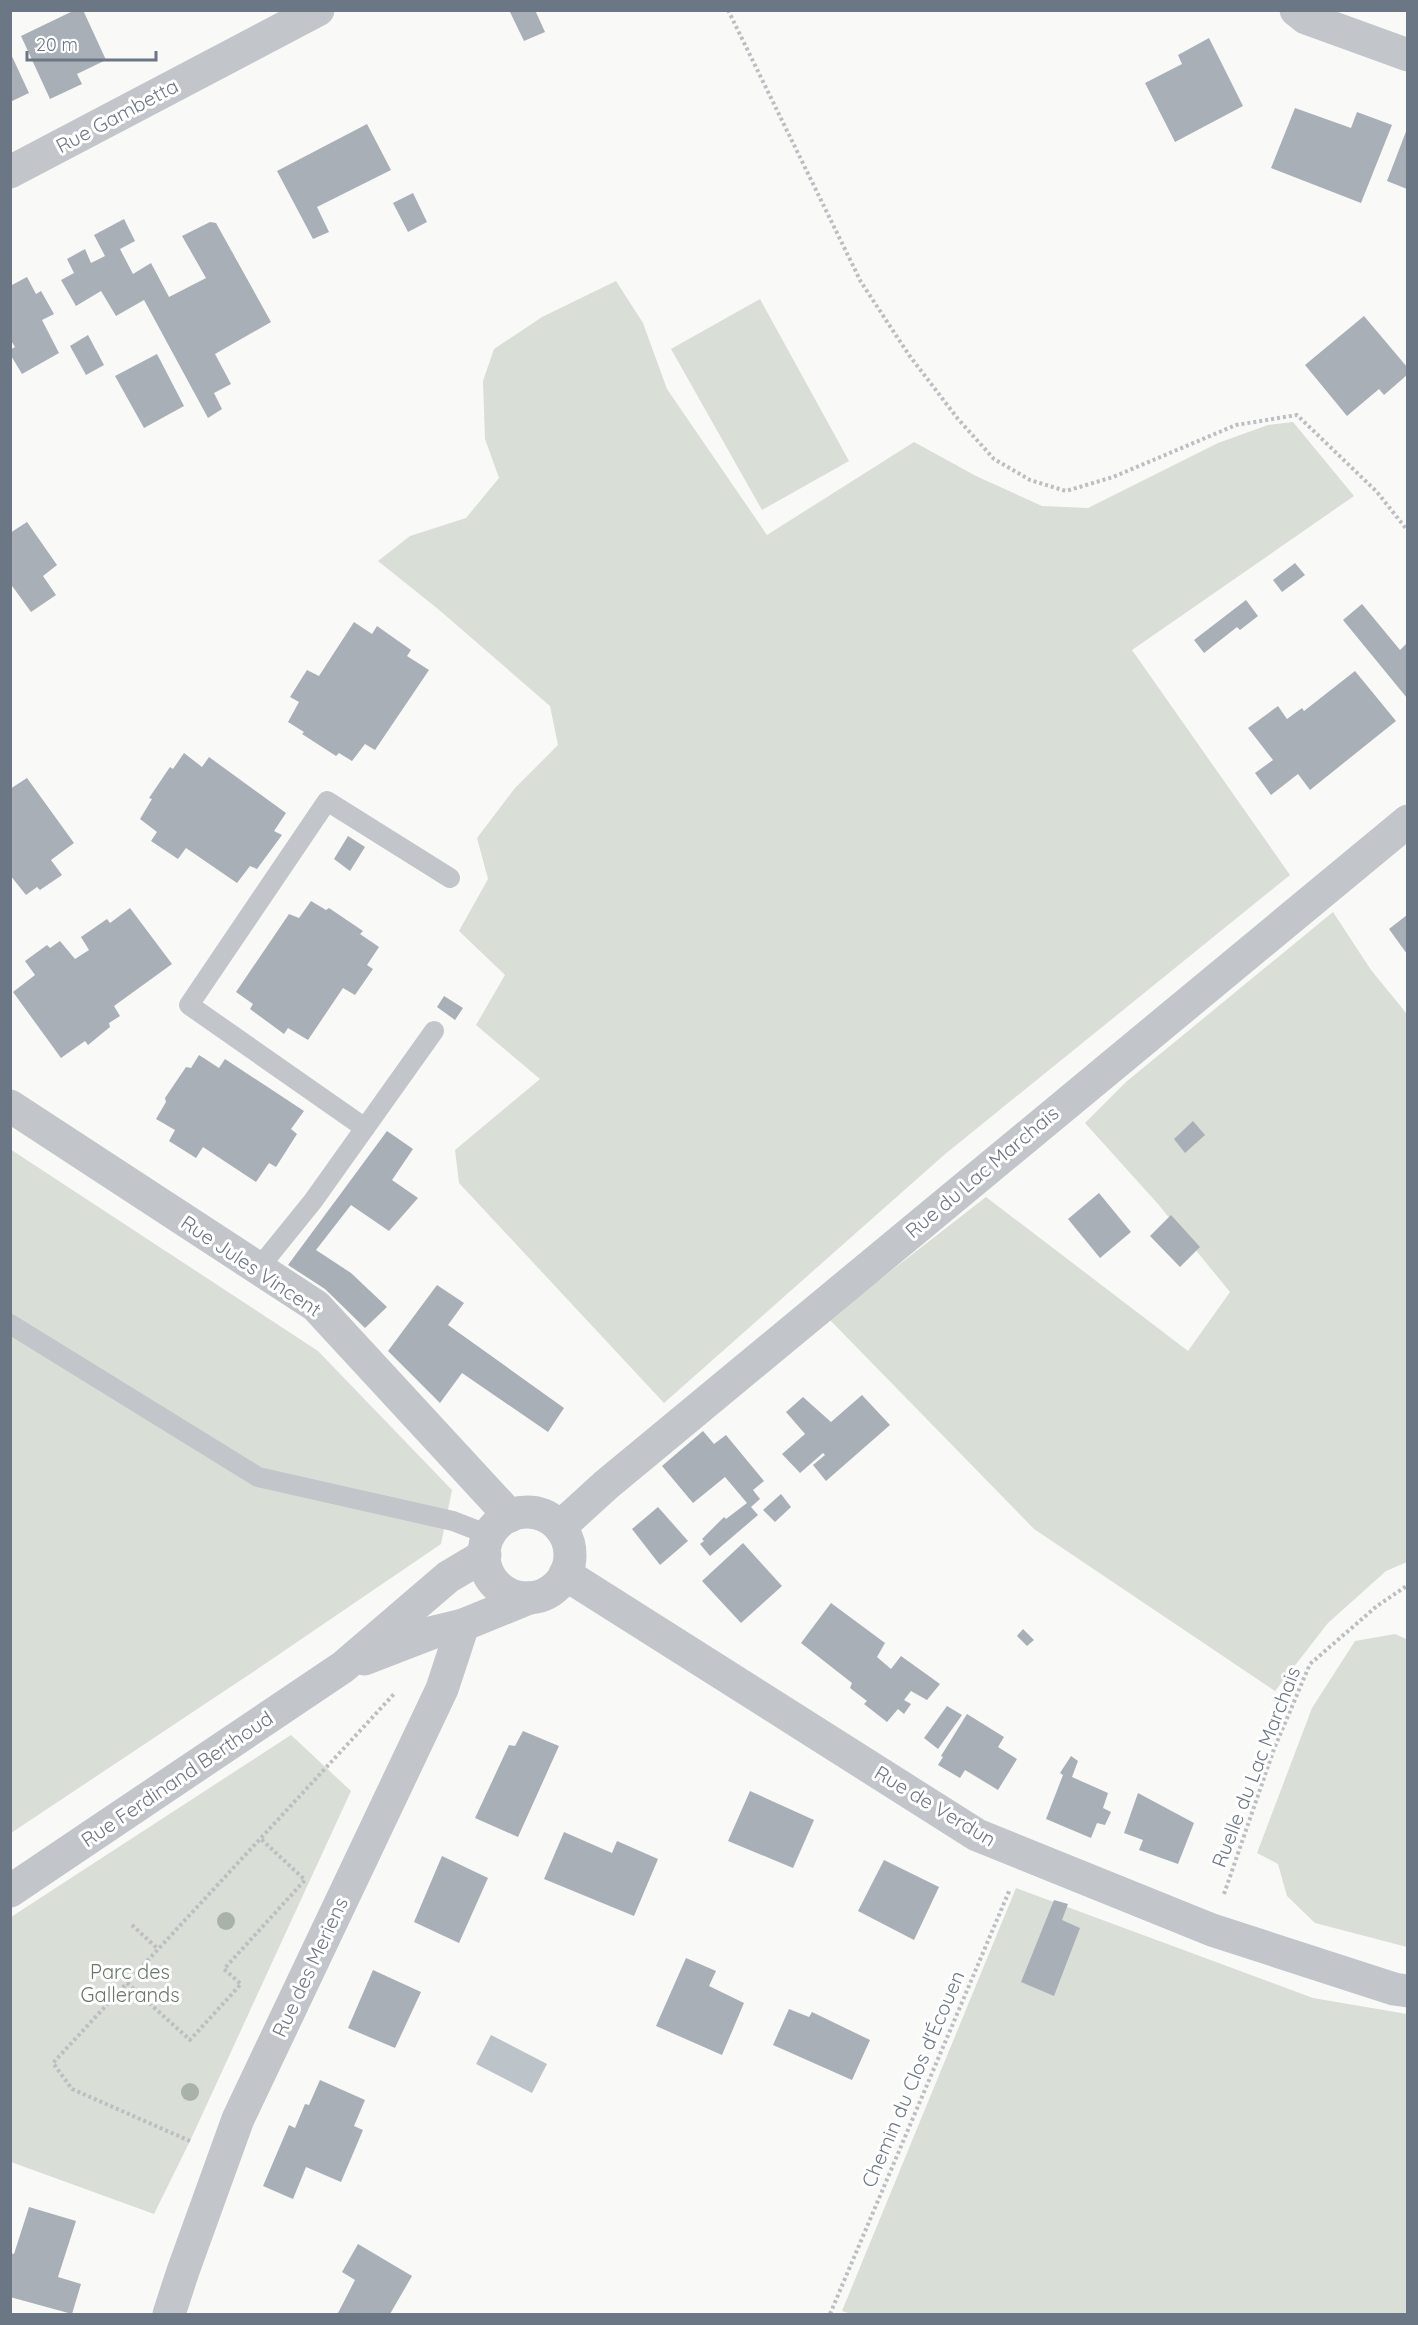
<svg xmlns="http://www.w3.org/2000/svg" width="1418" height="2325" font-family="Quicksand,sans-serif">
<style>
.green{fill:#d9ded7}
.water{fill:#bcc3c9}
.building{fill:#a9afb6}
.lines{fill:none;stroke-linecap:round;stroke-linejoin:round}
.path{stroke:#bcbec1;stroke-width:4;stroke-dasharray:3 3;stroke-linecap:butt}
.lane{stroke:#c2c5c9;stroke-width:20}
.street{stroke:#c2c5c9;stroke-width:33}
.tree{fill:#a9b2a8}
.labels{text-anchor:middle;stroke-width:6;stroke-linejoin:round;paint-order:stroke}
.street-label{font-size:20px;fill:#6c7785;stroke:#fff}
.park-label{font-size:20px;fill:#677866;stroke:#fff}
</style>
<rect width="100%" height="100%" fill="#f9f9f8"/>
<!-- green -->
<g class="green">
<polygon points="616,281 643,323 667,389 767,535 914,442 976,476 1042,506 1088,508 1218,443 1268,425 1293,422 1354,496 1132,650 1290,875 944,1155 664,1403 459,1183 455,1150 540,1079 476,1025 505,975 459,931 488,879 477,838 515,788 558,745 550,706 438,609 378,561 410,536 466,518 499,478 485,439 483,381 494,349 542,317"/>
<polygon points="760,299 849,461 762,510 671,349"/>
<polygon points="1333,912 1371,970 1407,1014 1407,1562 1386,1571 1328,1623 1275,1691 1034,1529 829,1319 986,1197 1188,1351 1230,1292 1158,1204 1085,1123 1126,1082"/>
<polygon points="10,1149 318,1351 452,1490 441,1544 256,1670 11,1833"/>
<polygon points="1395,1634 1408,1640 1407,1947 1315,1923 1287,1896 1278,1864 1257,1853 1312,1708 1355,1641"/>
<polygon points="291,1735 351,1791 190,2141 154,2214 11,2162 11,1917"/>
<polygon points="1016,1888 1313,1998 1407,2014 1407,2314 851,2314 842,2311"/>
</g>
<!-- water -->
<polygon class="water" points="491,2035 547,2064 532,2093 476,2064"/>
<!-- building -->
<g class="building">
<polygon points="75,10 83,10 106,60 77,74 82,84 50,99 21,36"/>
<polygon points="509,10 535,10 545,32 524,41"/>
<polygon points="1209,38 1243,106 1175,142 1145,83 1182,64 1178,55"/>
<polygon points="10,52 29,93 10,102"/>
<polygon points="1295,108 1351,128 1357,112 1392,125 1361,203 1271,168"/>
<polygon points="367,124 391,170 317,207 329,232 313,239 277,171"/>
<polygon points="1407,129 1407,189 1387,181"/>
<polygon points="413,193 427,222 408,232 393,203"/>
<polygon points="124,219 135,241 120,249 133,274 151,263 169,297 206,278 182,236 210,222 216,223 271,322 215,354 231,384 214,393 222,409 208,418 144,300 116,316 101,291 76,306 61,280 74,273 67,259 85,249 91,263 105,256 94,235"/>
<polygon points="27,277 36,294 41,291 54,314 42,320 59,353 22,374 10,354 10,350 15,347 10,339 10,286"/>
<polygon points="1364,316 1407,367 1407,375 1384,395 1379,389 1347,416 1305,365"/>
<polygon points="88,335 104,365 86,375 70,346"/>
<polygon points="157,354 184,406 144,428 115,376"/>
<polygon points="27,522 57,565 43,576 56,595 31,612 10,583 10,533"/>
<polygon points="1295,563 1305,575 1282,592 1273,580"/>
<polygon points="1246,600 1258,616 1240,630 1237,627 1204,653 1194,640"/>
<polygon points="1362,604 1400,650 1407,643 1407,698 1343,620"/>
<polygon points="354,622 372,634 377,626 411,650 407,656 429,670 375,750 365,744 352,761 339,753 336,756 302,734 304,732 288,722 299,702 290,697 307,670 319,676"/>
<polygon points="1355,671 1396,721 1310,790 1298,774 1271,795 1255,773 1273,760 1248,728 1278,706 1287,719 1302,708 1304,711"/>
<polygon points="184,753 202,767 209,757 286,813 274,831 282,835 257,869 250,866 237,883 186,848 178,859 151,841 157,832 140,819 152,799 149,798 170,767 173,769"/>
<polygon points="27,778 74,843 51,860 62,875 40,890 37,887 26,895 10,875 10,789"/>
<polygon points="348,836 365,847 350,871 334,859"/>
<polygon points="311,901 326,910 329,908 363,931 360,934 379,947 367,965 373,969 355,995 343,988 308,1040 288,1028 284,1034 250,1009 253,1004 236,992 289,914 299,918"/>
<polygon points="130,908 172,964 114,1006 120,1016 109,1023 110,1027 88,1045 85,1041 61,1058 13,992 35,975 25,961 47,945 50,948 60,941 75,959 89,950 81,937 107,919 110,923"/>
<polygon points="1407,915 1407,954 1389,929"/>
<polygon points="444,996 463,1008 455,1020 437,1007"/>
<polygon points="199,1055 219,1068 225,1059 304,1111 291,1129 297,1134 276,1167 269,1163 256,1182 203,1147 196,1158 169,1141 175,1130 156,1119 166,1102 165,1098 186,1067 191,1068"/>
<polygon points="1193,1121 1205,1135 1185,1153 1174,1139"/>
<polygon points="387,1131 413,1149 392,1180 418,1198 389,1231 351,1205 316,1250 351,1273 387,1307 365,1328 325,1289 288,1265"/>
<polygon points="1099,1193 1131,1232 1100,1258 1068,1219"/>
<polygon points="1171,1215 1200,1247 1180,1267 1150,1236"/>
<polygon points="437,1285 464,1303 448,1325 564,1408 548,1432 462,1373 440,1403 388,1351"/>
<polygon points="862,1395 890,1425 826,1481 813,1465 825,1455 823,1453 800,1473 782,1454 805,1434 786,1412 803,1397 831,1422"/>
<polygon points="703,1431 714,1444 726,1435 764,1481 753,1490 760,1499 751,1507 758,1515 710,1556 700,1544 704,1541 702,1539 724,1517 726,1519 747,1503 725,1477 693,1503 662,1466"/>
<polygon points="781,1494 791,1507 775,1522 763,1510"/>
<polygon points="658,1507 688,1541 660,1565 632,1529"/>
<polygon points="743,1543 782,1586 741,1623 702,1581"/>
<polygon points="831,1603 885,1643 877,1657 891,1669 901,1656 940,1684 927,1700 911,1691 904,1700 911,1704 904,1714 898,1709 887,1722 864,1704 867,1701 850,1688 852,1683 801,1643"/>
<polygon points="1023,1629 1034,1640 1027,1646 1017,1636"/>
<polygon points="947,1706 962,1715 938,1749 924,1738"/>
<polygon points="967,1714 1004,1737 998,1747 1017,1759 998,1790 965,1770 960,1778 938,1765 943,1757 941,1756"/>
<polygon points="523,1731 559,1746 518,1837 475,1818 509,1745 515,1746"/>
<polygon points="1071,1756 1078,1761 1072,1777 1108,1793 1103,1808 1111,1812 1105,1825 1097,1823 1091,1838 1046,1819 1063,1775 1060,1773"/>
<polygon points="750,1791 814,1820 793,1868 728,1841"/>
<polygon points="1138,1793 1194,1823 1178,1864 1139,1850 1143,1840 1124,1833"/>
<polygon points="564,1832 612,1853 617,1841 658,1859 634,1916 544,1879"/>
<polygon points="442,1856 488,1878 459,1943 414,1922"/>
<polygon points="884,1860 939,1887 914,1940 858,1911"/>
<polygon points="1054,1900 1068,1904 1062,1920 1080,1928 1054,1996 1021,1982"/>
<polygon points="686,1958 716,1971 709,1986 744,2003 722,2055 656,2026"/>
<polygon points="373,1970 421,1992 395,2048 348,2028"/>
<polygon points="789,2009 809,2017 812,2012 870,2040 852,2080 773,2045"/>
<polygon points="320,2080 365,2100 354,2126 363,2130 341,2182 306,2167 293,2199 263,2186 289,2125 295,2128 305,2104 309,2105"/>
<polygon points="29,2207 76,2221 58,2277 81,2284 72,2314 10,2297 10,2253 14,2254"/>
<polygon points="358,2244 412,2276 390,2314 341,2314 338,2313 355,2280 342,2272"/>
</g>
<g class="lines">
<!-- path -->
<g class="path">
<polyline points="728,10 861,282 909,355 958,419 994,459 1030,480 1066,491 1113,477 1236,425 1297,415 1377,492 1408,531"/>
<polyline points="1224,1894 1274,1749 1310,1664 1377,1606 1408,1585"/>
<polyline points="132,1925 158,1949"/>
<polyline points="127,1983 190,2040 241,1984 224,1969 305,1880 261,1839"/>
<polyline points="190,2141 72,2089 53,2063 394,1694"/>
<polyline points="830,2314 1010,1889"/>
</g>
<!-- lane -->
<g class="lane">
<polyline points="365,1128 189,1005 327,801 450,878"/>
<polyline points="258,1269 313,1201 434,1031"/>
<polyline points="10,1324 258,1477 453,1521 489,1535"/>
</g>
<!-- street -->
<g class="street">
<polyline points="1296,10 1306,18 1408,55"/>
<polyline points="10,172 318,10"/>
<polyline points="10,1106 316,1306 510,1516"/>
<circle cx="527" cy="1555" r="43"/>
<polyline points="560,1527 606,1485 1408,821"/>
<polyline points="565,1574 977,1835 1212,1930 1394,1989 1408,1991"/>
<polyline points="364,1659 434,1632 463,1625 529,1598"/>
<polyline points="10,1891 343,1667 448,1577 485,1555"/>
<polyline points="169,2314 183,2271 238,2119 442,1689 463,1625"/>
</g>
</g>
<!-- trees -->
<g class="tree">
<circle cx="226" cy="1921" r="9"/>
<circle cx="190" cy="2092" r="9"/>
</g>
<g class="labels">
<!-- street labels -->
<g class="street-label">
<text transform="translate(117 116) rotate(-28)" y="7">Rue Gambetta</text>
<text transform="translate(982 1172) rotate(-40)" y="7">Rue du Lac Marchais</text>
<text transform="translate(251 1266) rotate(34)" y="7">Rue Jules Vincent</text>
<text transform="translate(1256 1767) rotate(-69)" y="7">Ruelle du Lac Marchais</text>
<text transform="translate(177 1779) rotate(-34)" y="7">Rue Ferdinand Berthoud</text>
<text transform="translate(935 1806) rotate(31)" y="7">Rue de Verdun</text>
<text transform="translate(310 1967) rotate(-65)" y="7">Rue des Meriens</text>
<text transform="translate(913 2079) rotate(-67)" y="7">Chemin du Clos d'Écouen</text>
</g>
<!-- park labels -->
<g class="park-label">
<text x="130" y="1979">Parc des<tspan x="130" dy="23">Gallerands</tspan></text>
</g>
</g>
<!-- border -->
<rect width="1418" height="2325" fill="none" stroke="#6c7785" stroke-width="24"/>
<!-- scale -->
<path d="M27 51v9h129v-9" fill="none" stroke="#6c7785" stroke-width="3"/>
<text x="36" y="51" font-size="18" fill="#6c7785" stroke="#ffffff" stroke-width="4.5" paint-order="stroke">20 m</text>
</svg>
